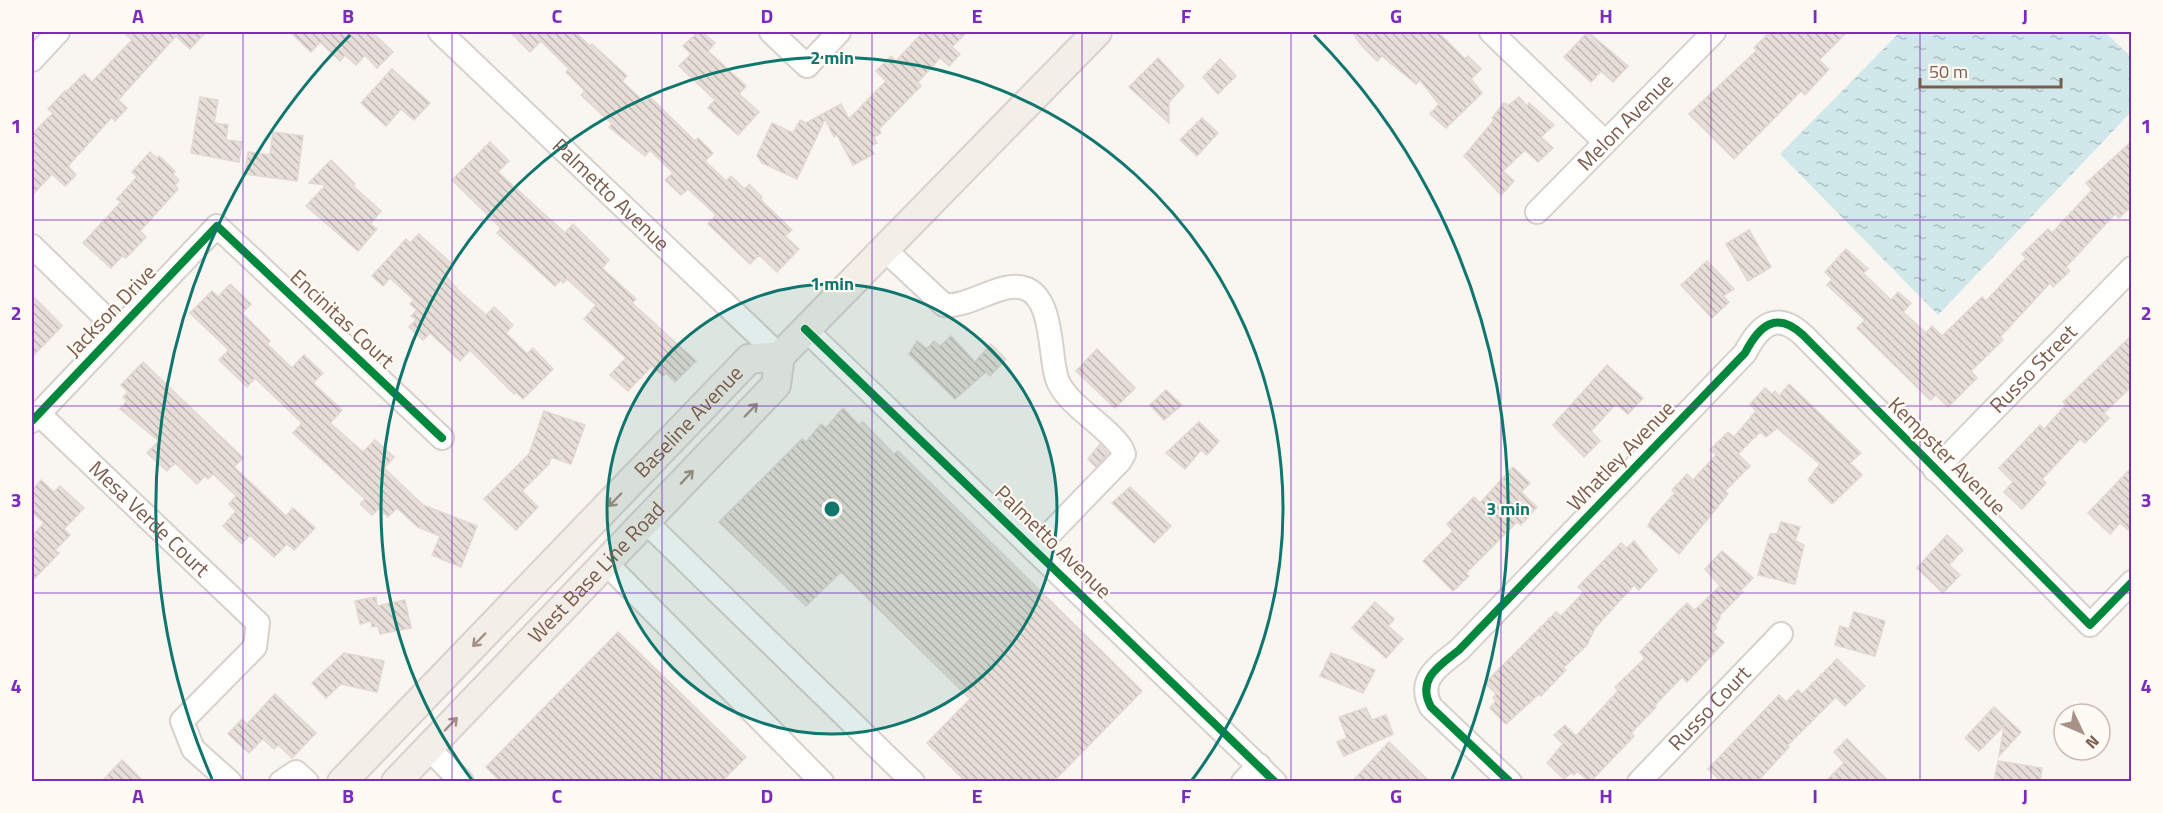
<svg xmlns="http://www.w3.org/2000/svg" width="2163" height="813" font-family="'Titillium Web',sans-serif">
<style>
.water{fill:url(#water-ripples)}
.building{fill:url(#building-back-hatch);stroke:#e2d8d2;stroke-width:1.5}
.lines{fill:none;stroke-linecap:round;stroke-linejoin:round}
.minor-casing{stroke:#d7d1cb;stroke-width:26}
.major-casing{stroke:#dad1cc;stroke-width:32}
.minor{stroke:#fefefd;stroke-width:22}
.major{stroke:#f3eee8;stroke-width:28}
.cycleway-casing{stroke:#fffaf3;stroke-width:11}
.cycleway{stroke:#00873e;stroke-width:8}
.oneway{stroke:#a48f83}
.grid{fill:none;stroke:#7b2cbf;stroke-width:1.5;stroke-opacity:0.55}
.ring{fill:none;stroke:#0f766e;stroke-width:3}
.labels{text-anchor:middle;stroke-width:4.5;stroke-linejoin:round;paint-order:stroke}
.street-label{font-size:21px;fill:#7a5c4d;stroke:#fffaf3}
.centre{fill:#0f766e;stroke:#fffaf3;stroke-width:3}
.ring-label{font-size:18px;text-anchor:middle;font-weight:bold;fill:#0f766e;stroke:#fffaf3;stroke-width:4.5;stroke-linejoin:round;paint-order:stroke}
.neatline{fill:none;stroke:#7b2cbf;stroke-width:2}
.grid-label{font-size:20px;text-anchor:middle;font-weight:bold;fill:#7b2cbf}
</style>
<defs>
<pattern id="water-ripples" width="26" height="14" patternUnits="userSpaceOnUse" patternTransform="scale(1.5)"><rect width="26" height="14" fill="#d0e8ea"/><path d="M2 4q2-2 4 0t4 0M15 11q2-2 4 0t4 0" fill="none" stroke="#aebfc0"/></pattern>
<pattern id="building-back-hatch" width="6" height="6" patternUnits="userSpaceOnUse" patternTransform="scale(1.5)"><rect width="6" height="6" fill="#e6ded7"/><path d="M-1 5l2 2M0 0l6 6M5-1l2 2" fill="none" stroke="#bfb7b1"/></pattern>
</defs>
<rect width="100%" height="100%" fill="#f9f5f0"/>
<!-- water -->
<polygon class="water" points="1900,32 2105,32 2131,57 2131,112 1938,315 1780,154"/>
<!-- building -->
<g class="building">
<polygon points="123,32 206,32 190,49 176,36 118,100 127,108 115,121 112,117 68,166 76,175 65,186 52,174 32,195 32,134 53,113 48,109 65,91 66,92 84,74 92,82 132,40"/>
<polygon points="290,32 372,32 393,52 377,68 365,55 356,65 345,55 340,61 320,42 311,52"/>
<polygon points="510,32 575,32 590,46 592,44 627,76 622,81 644,102 650,97 695,141 698,138 713,153 705,161 726,181 731,176 745,189 749,184 762,197 760,199 792,230 785,236 799,249 777,272 759,255 750,264 708,224 716,215 688,189 681,195 665,180 673,173 650,150 645,156 609,127 612,124 581,95 585,91 566,72 569,69 541,41 530,52"/>
<polygon points="698,32 702,32 715,43 708,51 746,86 739,94 759,112 738,135 708,108 715,100 679,66 691,54 683,46"/>
<polygon points="923,32 967,32 952,47 960,54 949,66 940,58 918,82 921,86 879,129 881,133 874,137 877,143 870,146 874,154 853,165 837,135 834,137 825,119 797,179 762,163 757,156 772,123 793,133 800,120 806,123 841,104 849,119 886,81 876,71 891,56 896,61"/>
<polygon points="1352,32 1438,32 1465,59 1468,56 1481,69 1471,79 1482,93 1446,128 1430,114 1439,104 1420,80 1416,84 1382,56 1377,61 1362,46"/>
<polygon points="1588,32 1628,66 1613,82 1601,71 1591,82 1564,57"/>
<polygon points="1770,32 1847,32 1819,60 1829,69 1805,95 1801,91 1734,159 1689,114 1757,50 1754,48"/>
<polygon points="1158,58 1184,86 1169,102 1169,123 1129,87"/>
<polygon points="1220,59 1236,76 1218,94 1203,77"/>
<polygon points="392,69 430,103 414,120 401,109 386,126 361,103"/>
<polygon points="200,97 218,100 214,123 228,125 226,140 242,142 239,162 191,153"/>
<polygon points="1519,97 1527,106 1529,103 1554,125 1541,137 1553,148 1538,162 1525,150 1503,171 1514,181 1501,195 1464,156 1494,120 1492,118 1504,103 1509,105"/>
<polygon points="1202,118 1218,133 1197,156 1180,140"/>
<polygon points="273,132 303,136 297,181 245,174 248,152 270,155"/>
<polygon points="2132,141 2132,206 2119,218 2115,214 2066,267 2070,271 2053,287 2050,283 2000,337 2003,340 1971,371 1977,378 1948,407 1936,395 1930,400 1857,328 1865,320 1827,285 1832,279 1825,272 1846,249 1868,269 1863,273 1891,300 1898,292 1911,303 1903,312 1926,333 1932,326 1942,336 1982,297 1986,301 2026,258 2022,254 2048,229 2052,233 2092,190 2086,183"/>
<polygon points="490,142 509,161 498,172 565,233 573,224 609,260 602,268 636,299 632,303 696,361 675,382 666,373 663,376 652,366 628,391 610,375 626,358 584,319 596,305 567,279 563,283 561,280 555,286 497,233 501,228 452,180"/>
<polygon points="150,152 157,158 159,156 175,171 173,174 179,180 175,185 178,189 140,231 146,237 126,258 122,256 111,268 83,243 121,202 117,199 137,177 132,172"/>
<polygon points="331,160 355,184 353,186 381,211 370,224 377,229 358,251 306,206 326,185 309,183"/>
<polygon points="1749,230 1771,267 1748,281 1726,244"/>
<polygon points="419,234 454,266 445,275 459,291 486,315 494,307 513,325 506,333 527,354 533,348 553,369 523,399 516,392 514,394 470,350 460,361 430,333 423,340 409,327 416,320 411,316 417,310 410,304 414,300 390,278 383,286 372,276 406,239 410,243"/>
<polygon points="1707,261 1734,289 1723,296 1729,302 1712,318 1681,285"/>
<polygon points="230,284 251,304 242,313 270,341 267,344 292,368 304,355 323,373 313,383 342,410 330,423 363,452 375,440 394,457 384,468 423,505 477,526 461,567 432,555 440,536 418,527 397,508 388,517 379,508 372,515 360,504 365,499 293,433 302,423 255,378 247,387 219,360 229,350 190,313 212,291 218,297"/>
<polygon points="32,295 62,326 32,357"/>
<polygon points="2132,335 2132,386 2104,413 2109,418 2085,443 2080,439 2042,479 2046,483 2022,509 2004,492 2013,482 1999,468 2040,425 2044,429 2066,405 2063,402"/>
<polygon points="951,336 975,362 991,344 1006,359 990,376 986,372 955,399 909,354 917,341 927,349 934,341 940,346"/>
<polygon points="1097,349 1135,388 1115,408 1076,371"/>
<polygon points="143,362 243,458 234,467 286,516 293,508 315,528 294,550 287,544 274,557 250,535 242,544 223,526 236,511 229,504 236,496 213,474 208,479 205,476 197,484 175,463 167,471 147,453 159,441 120,409 127,401 123,397 128,392 121,385"/>
<polygon points="1607,365 1643,398 1628,414 1616,404 1591,431 1600,441 1584,457 1553,425"/>
<polygon points="1789,384 1861,453 1850,463 1862,475 1832,504 1808,480 1820,464 1777,428 1766,437 1760,432 1738,454 1750,466 1725,491 1728,494 1679,554 1648,526 1652,518 1675,493 1672,490 1687,474 1693,480 1716,455 1710,450 1728,432 1734,437 1756,411 1750,404 1765,388 1772,394 1775,391 1779,396"/>
<polygon points="1166,390 1182,405 1164,420 1150,405"/>
<polygon points="843,408 859,425 863,422 894,454 898,451 1142,691 1053,782 966,782 927,743 970,699 841,572 806,606 719,522 802,439 806,442 821,424 826,428"/>
<polygon points="544,411 585,425 571,464 551,457 549,464 522,491 538,507 516,530 484,499 529,454"/>
<polygon points="1199,422 1219,441 1207,455 1201,450 1185,469 1166,453"/>
<polygon points="1100,444 1108,454 1096,467 1088,459"/>
<polygon points="1513,467 1530,483 1521,492 1537,507 1521,525 1517,522 1466,573 1469,576 1453,591 1423,561 1453,531 1447,524 1474,497 1480,503"/>
<polygon points="2132,467 2132,533 2120,523 2110,534 2088,513"/>
<polygon points="41,480 54,492 60,486 84,508 64,529 70,535 55,550 59,553 32,581 32,536 44,523 32,512 32,490"/>
<polygon points="1130,487 1171,526 1154,543 1112,503"/>
<polygon points="1781,522 1800,527 1795,541 1804,545 1795,584 1758,575 1770,534 1777,534"/>
<polygon points="1947,535 1963,550 1949,565 1960,575 1943,593 1917,568"/>
<polygon points="1634,541 1657,570 1639,590 1634,585 1595,628 1587,645 1563,668 1566,670 1541,696 1539,694 1506,724 1490,708 1496,701 1493,698 1496,694 1485,683 1556,612 1561,616 1584,592 1578,587 1621,543 1627,548"/>
<polygon points="1722,551 1753,578 1741,590 1743,592 1719,616 1720,618 1715,625 1717,628 1712,632 1724,642 1687,682 1682,677 1654,706 1656,707 1631,733 1634,736 1590,782 1577,771 1574,775 1572,772 1564,779 1547,763 1563,744 1554,735 1565,725 1576,736 1618,691 1615,687 1645,658 1640,652 1671,619 1687,603 1694,610 1697,608 1720,586 1705,569"/>
<polygon points="376,597 377,606 405,600 411,628 380,634 378,626 372,627 371,621 360,624 355,601"/>
<polygon points="1375,602 1394,619 1388,626 1403,639 1386,658 1352,628"/>
<polygon points="1854,612 1885,621 1875,656 1835,645 1840,626 1849,629"/>
<polygon points="618,632 746,757 721,782 501,782 486,767"/>
<polygon points="344,653 384,661 377,692 341,684 326,698 312,683"/>
<polygon points="1331,653 1375,670 1363,693 1320,676"/>
<polygon points="1837,659 1865,686 1845,706 1836,697 1787,746 1789,747 1757,782 1722,782 1708,769 1779,695 1786,702 1798,690 1802,694"/>
<polygon points="275,694 316,733 292,758 278,745 274,749 263,739 249,753 228,734 242,719 247,724"/>
<polygon points="1994,707 2021,732 1999,756 2004,726 1979,751 1965,738"/>
<polygon points="1366,708 1372,720 1386,715 1393,734 1344,756 1337,742 1347,738 1339,717"/>
<polygon points="1847,739 1889,782 1825,782 1844,763 1834,752"/>
<polygon points="1389,742 1430,782 1352,782"/>
<polygon points="122,760 144,782 101,782"/>
<polygon points="1998,761 2042,768 2040,782 1994,782"/>
</g>
<g class="lines">
<!-- minor casing -->
<g class="minor-casing">
<g id="minor">
<path id="s1" d="M440,32L780,356"/>
<polyline points="771,32 807,66 839,32"/>
<polyline points="1491,32 1605,142"/>
<polyline points="32,60 58,32"/>
<path id="s2" d="M1537,212L1714,32"/>
<polyline points="32,246 118,330"/>
<path d="M884,249L944,305C969,308 1000,281 1024,288C1054,297 1049,355 1057,379C1066,405 1107,425 1122,449L1124,454L1120,461L1035,549"/>
<polyline points="805,329 1275,782"/>
<path id="s3" d="M39,414L258,623L255,647L182,721L193,749L230,782"/>
<polyline points="32,421 217,226 442,438"/>
<path id="s4" d="M1935,470L2132,268"/>
<polyline points="645,521 913,782"/>
<polyline points="606,563 822,782"/>
<polyline points="428,748 462,782"/>
<polyline points="281,782 296,772 307,782"/>
<polyline points="1243,782 1259,765"/>
<path d="M1510,782L1431,707C1416,679 1439,666 1459,650L1745,353C1759,326 1776,310 1803,335L2090,625L2132,582"/>
<path id="s5" d="M1639,782L1781,634"/>
</g>
</g>
<!-- major casing -->
<g class="major-casing">
<g id="major">
<path id="s6" d="M342,782L749,359L780,356L1097,32"/>
<path id="s7" d="M396,782L776,385L780,356"/>
</g>
</g>
<!-- minor -->
<use href="#minor" class="minor"/>
<!-- major -->
<use href="#major" class="major"/>
<!-- cycleway casing -->
<g class="cycleway-casing">
<g id="cycleway">
<polyline points="805,329 1275,782"/>
<polyline points="32,421 217,226 442,438"/>
<path d="M1510,782L1431,707C1416,679 1439,666 1459,650L1745,353C1759,326 1776,310 1803,335L2090,625L2132,582"/>
</g>
</g>
<!-- cycleway -->
<use href="#cycleway" class="cycleway"/>
</g>
<!-- one-way arrows -->
<defs><path id="oneway-shaft" d="M-6 0H5M1.5-3L5.5 0L1.5 3" fill="none" stroke-width="1.6" stroke-linecap="round" stroke-linejoin="round" transform="scale(1.5)"/></defs>
<g class="oneway">
<use href="#oneway-shaft" transform="translate(751 410) rotate(-46)"/>
<use href="#oneway-shaft" transform="translate(687 477) rotate(-47)"/>
<use href="#oneway-shaft" transform="translate(615 500) rotate(134)"/>
<use href="#oneway-shaft" transform="translate(479 640) rotate(134)"/>
<use href="#oneway-shaft" transform="translate(451 724) rotate(-46)"/>
</g>
<!-- grid -->
<path class="grid" d="M243,32V782M452,32V782M662,32V782M872,32V782M1082,32V782M1291,32V782M1501,32V782M1711,32V782M1920,32V782M32,220H2132M32,406H2132M32,593H2132"/>
<!-- distance rings -->
<circle cx="832" cy="509" r="225" fill="#0f766e" fill-opacity=".12"/>
<g class="ring">
<circle cx="832" cy="509" r="225"/>
<path d="M472 780A451 451 0 1 1 1192 780"/>
<path d="M212 779A676 676 0 0 1 350 35M1314 35A676 676 0 0 1 1452 779"/>
</g>
<g class="labels">
<!-- street labels -->
<g class="street-label">
<text dy="7" stroke="none"><textPath href="#s2" startOffset="126">Melon Avenue</textPath></text>
<text dy="7" stroke="none"><textPath href="#s1" startOffset="236">Palmetto Avenue</textPath></text>
<text transform="translate(111 311) rotate(-46)" y="7">Jackson Drive</text>
<text transform="translate(342 319) rotate(43)" y="7">Encinitas Court</text>
<text dy="7" stroke="none"><textPath href="#s4" startOffset="141">Russo Street</textPath></text>
<text dy="7" stroke="none"><textPath href="#s6" startOffset="500">Baseline Avenue</textPath></text>
<text transform="translate(1621 456) rotate(-46)" y="7">Whatley Avenue</text>
<text transform="translate(1947 456) rotate(45)" y="7">Kempster Avenue</text>
<text dy="7" stroke="none"><textPath href="#s3" startOffset="152">Mesa Verde Court</textPath></text>
<text transform="translate(1053 542) rotate(44)" y="7">Palmetto Avenue</text>
<text dy="7" stroke="none"><textPath href="#s7" startOffset="290">West Base Line Road</textPath></text>
<text dy="7" stroke="none"><textPath href="#s5" startOffset="102">Russo Court</textPath></text>
</g>
</g>
<circle cx="832" cy="509" r="9" class="centre"/>
<g class="ring-label">
<text x="832" y="64">2 min</text>
<text x="832" y="290">1 min</text>
<text x="1508" y="515">3 min</text>
</g>
<!-- border -->
<rect width="2163" height="813" fill="none" stroke="#fffaf3" stroke-width="66"/>
<!-- north arrow -->
<g transform="translate(2082 732) rotate(134)"><circle r="28" fill="#fffaf3" stroke="#cabbb1" stroke-width="1.5"/>
<path d="M0-4.5L10 22L0 15L-10 22Z" fill="#a69286"/>
<text y="-9" font-size="16" font-weight="bold" text-anchor="middle" fill="#7a5c4d">N</text>
</g>
<!-- scale -->
<path d="M1920 78v9h141v-9" fill="none" stroke="#7a5c4d" stroke-width="3"/>
<text x="1929" y="78" font-size="18" fill="#7a5c4d" stroke="#fffaf3" stroke-width="4.5" paint-order="stroke">50 m</text>
<rect x="33" y="33" width="2097" height="747" class="neatline"/>
<g class="grid-label">
<text x="138" y="23">A</text>
<text x="348" y="23">B</text>
<text x="557" y="23">C</text>
<text x="767" y="23">D</text>
<text x="977" y="23">E</text>
<text x="1186" y="23">F</text>
<text x="1396" y="23">G</text>
<text x="1606" y="23">H</text>
<text x="1815" y="23">I</text>
<text x="2025" y="23">J</text>
<text x="16" y="133">1</text>
<text x="2146" y="133">1</text>
<text x="16" y="320">2</text>
<text x="2146" y="320">2</text>
<text x="16" y="507">3</text>
<text x="2146" y="507">3</text>
<text x="16" y="693">4</text>
<text x="2146" y="693">4</text>
<text x="138" y="803">A</text>
<text x="348" y="803">B</text>
<text x="557" y="803">C</text>
<text x="767" y="803">D</text>
<text x="977" y="803">E</text>
<text x="1186" y="803">F</text>
<text x="1396" y="803">G</text>
<text x="1606" y="803">H</text>
<text x="1815" y="803">I</text>
<text x="2025" y="803">J</text>
</g>
</svg>
